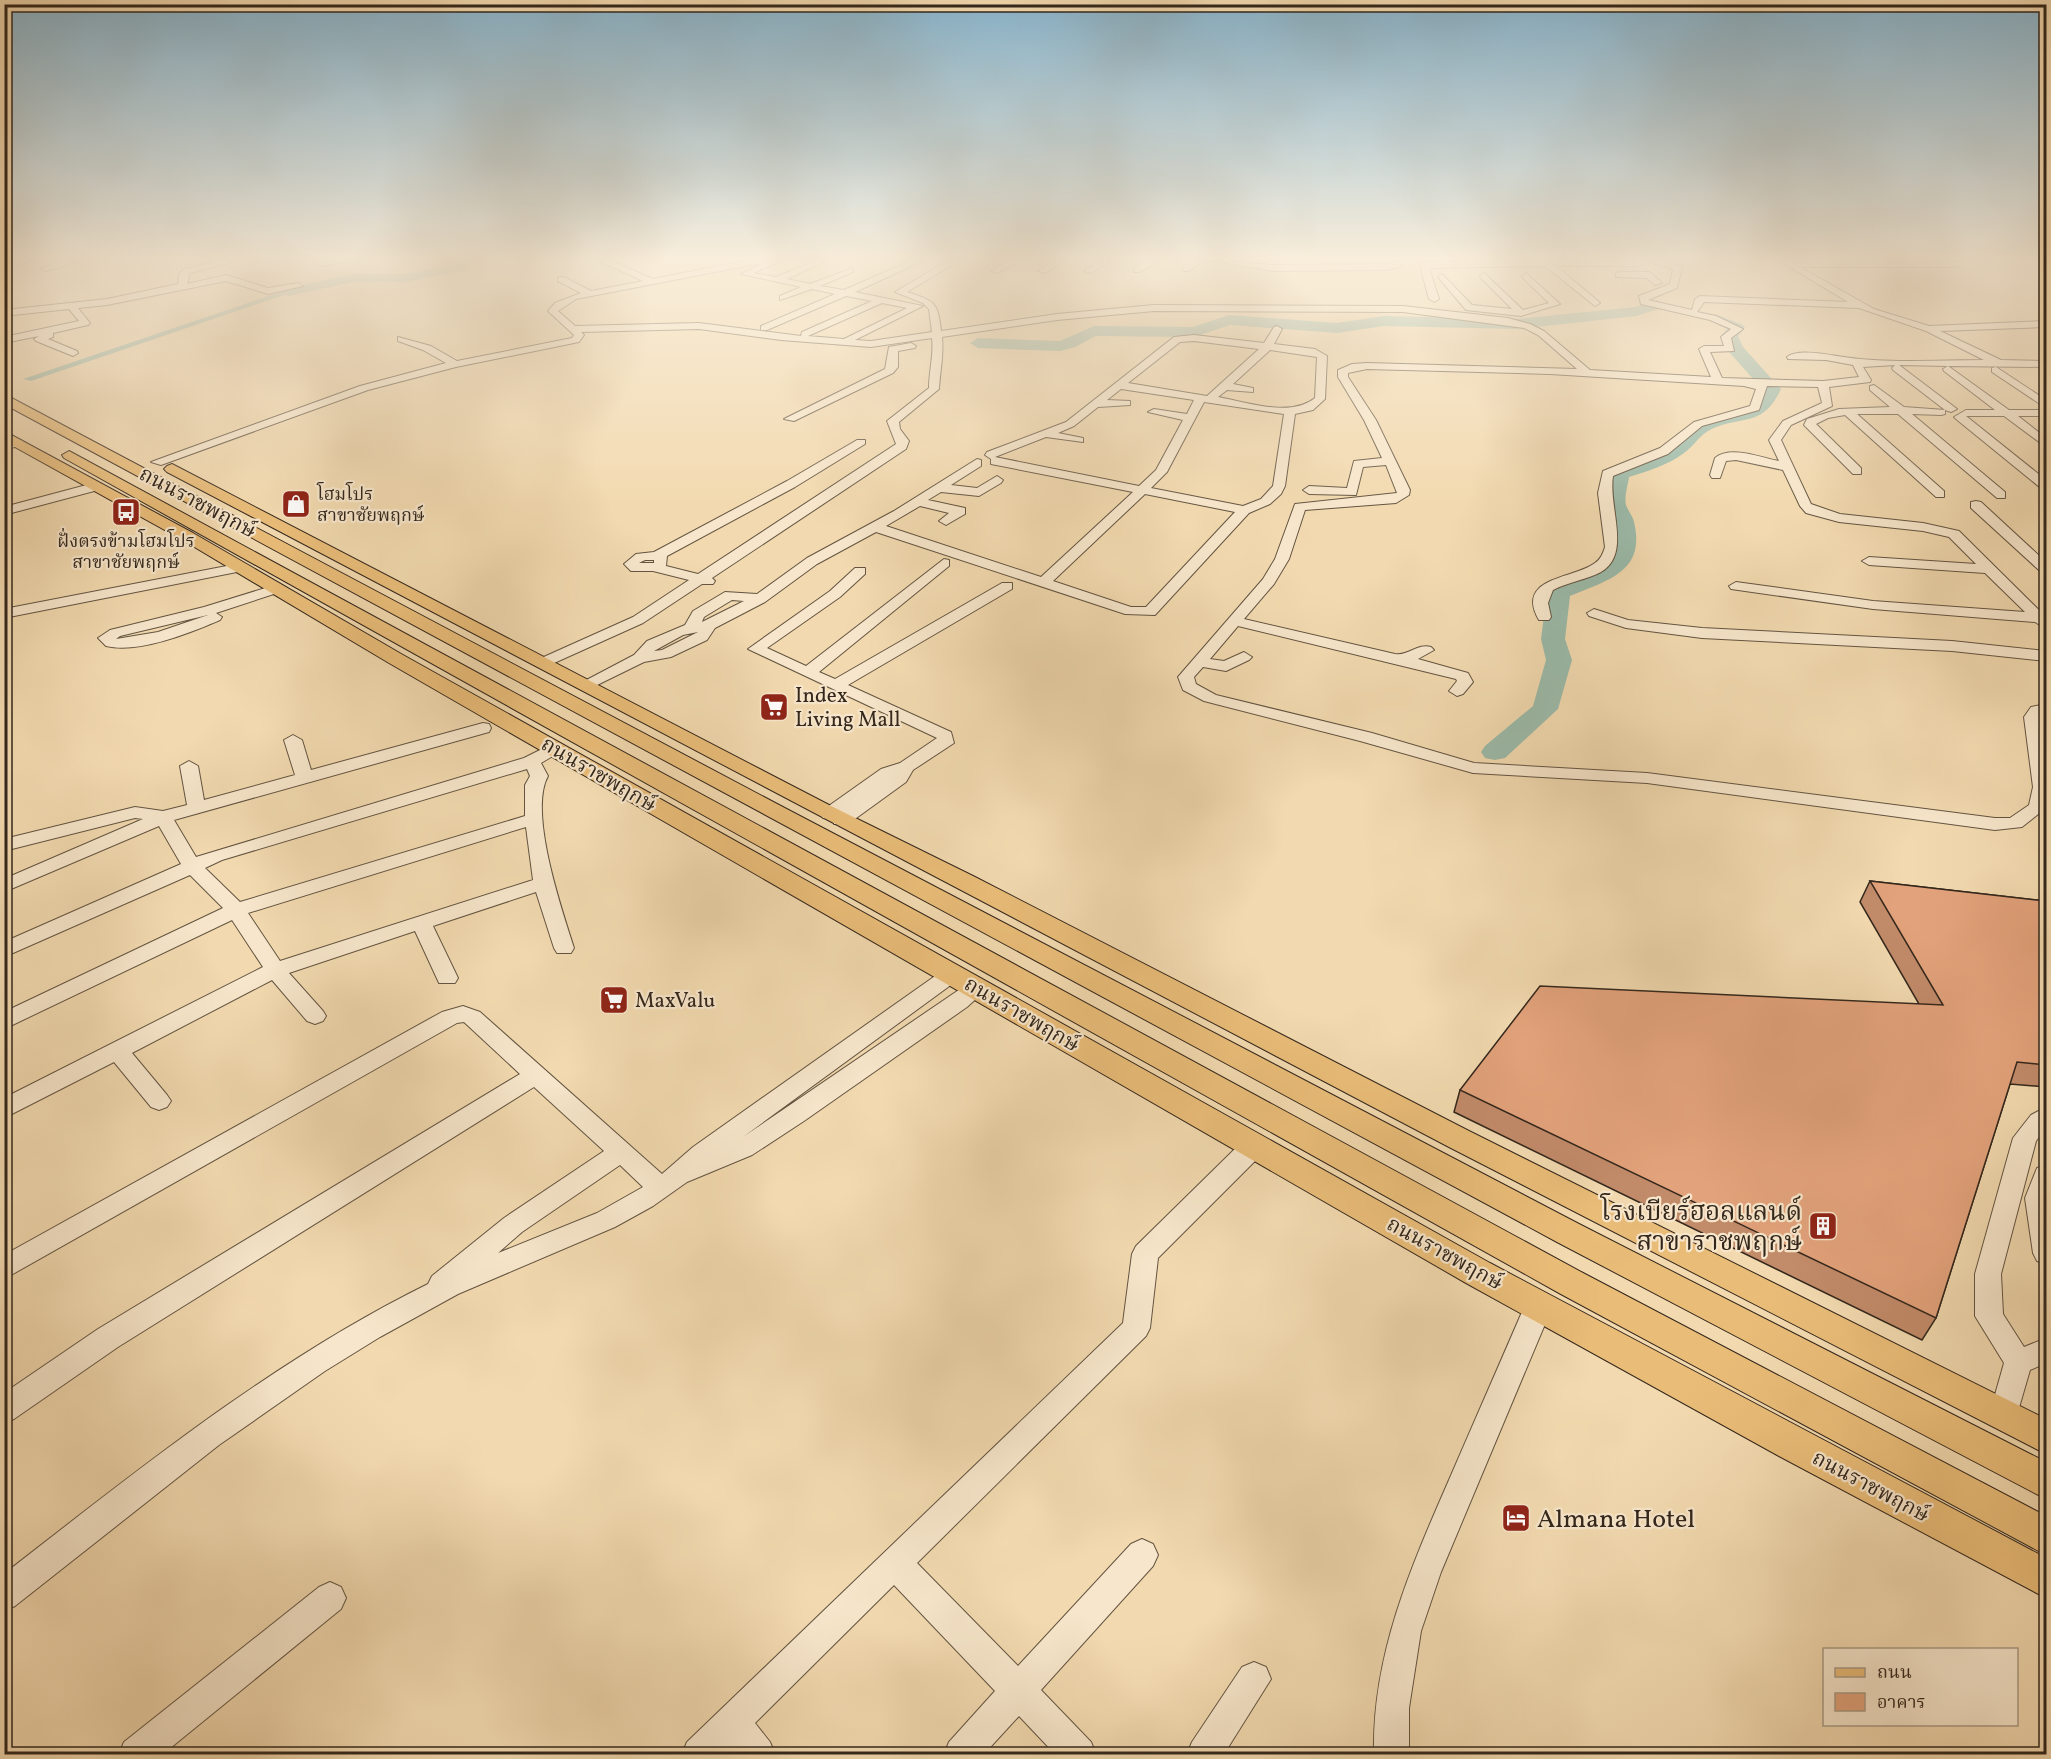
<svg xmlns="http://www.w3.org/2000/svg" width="2051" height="1759" font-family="Vollkorn,'Noto Serif Thai',serif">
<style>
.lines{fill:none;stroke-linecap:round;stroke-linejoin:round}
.canal{fill:#9bbaa9;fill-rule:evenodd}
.river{fill:#9bbaa9;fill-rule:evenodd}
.minor-casing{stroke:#635441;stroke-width:2}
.major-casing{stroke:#33271c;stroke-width:2}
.minor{fill:#f7e6cb;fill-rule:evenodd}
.major{fill:#e9bc78;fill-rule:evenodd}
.wall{fill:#c28b6a;stroke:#33271c;stroke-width:1.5}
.building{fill:#e2a27b;stroke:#33271c;stroke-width:1.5}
.labels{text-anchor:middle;stroke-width:4.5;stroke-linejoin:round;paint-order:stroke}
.far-poi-label{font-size:18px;fill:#33271c;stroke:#f7e6cb;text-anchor:start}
.street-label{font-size:21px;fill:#33271c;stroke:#f7e6cb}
.poi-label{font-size:21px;fill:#33271c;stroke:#f7e6cb;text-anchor:start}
.near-poi-label{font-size:26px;fill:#33271c;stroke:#f7e6cb;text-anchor:end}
</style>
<rect width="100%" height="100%" fill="#f2d9af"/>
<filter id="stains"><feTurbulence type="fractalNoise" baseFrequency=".00333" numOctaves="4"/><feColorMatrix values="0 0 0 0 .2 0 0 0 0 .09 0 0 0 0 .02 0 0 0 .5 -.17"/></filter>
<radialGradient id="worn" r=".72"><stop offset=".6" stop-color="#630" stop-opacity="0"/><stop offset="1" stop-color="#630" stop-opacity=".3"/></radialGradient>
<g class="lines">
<!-- canal -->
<polygon class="canal" points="286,290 293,292 31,381 23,379"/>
<!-- river -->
<g class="river">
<polygon points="459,260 473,260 466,270 406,282 354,282 289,296 282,292 284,289 354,274 406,274 456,264"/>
<polygon points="1657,300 1665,305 1662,308 1636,316 1516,329 1384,326 1337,333 1230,325 1194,337 1096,336 1075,347 1060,351 978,348 970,343 978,338 1060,341 1094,326 1193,327 1229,315 1337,323 1384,316 1516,319 1635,307"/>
<path d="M1715,314L1743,325L1745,328L1738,336L1743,347L1781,389C1762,430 1740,414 1708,431C1699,436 1693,447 1684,453C1668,465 1648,471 1629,477C1628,485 1624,497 1626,505C1628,511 1633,516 1634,522C1646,572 1608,580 1570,596L1565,639L1572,660L1558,709L1505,758L1495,760L1485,758L1481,752L1485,746L1533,706L1546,660L1541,639L1547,592L1551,587C1566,581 1584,576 1598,567C1639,544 1589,502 1612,470C1632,463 1654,457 1672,444C1681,438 1686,427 1696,423C1721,410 1749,418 1763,390L1729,352L1722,335L1727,329L1707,319Z"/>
</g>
<!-- minor casing -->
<g class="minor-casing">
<g id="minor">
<polygon points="18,260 32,260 21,265"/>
<polygon points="68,260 85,260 45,271 41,268"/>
<polygon points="224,260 241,260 190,273 187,284 226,275 268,288 299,283 303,286 268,294 226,281 107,305 78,308 90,323 88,325 53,333 53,337 48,339 77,351 78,353 73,356 36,341 34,339 39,336 4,343 4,337 79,321 69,309 4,316 4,310 107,299 178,284 179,274 184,269"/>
<polygon points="312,260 347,260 324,266"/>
<path d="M597,260H609L653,279L749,260H782L754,273L776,277L818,260H828L787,279L810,284L853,268V272L820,286L844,290L913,260H925L855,292L923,306L855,340L871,341L932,332L929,309L923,303L895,292L949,260H960L907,292C935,301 938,302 941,331L1057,314L1154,305L1403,306L1508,318L1530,324L1544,331L1590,370L1711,377L1699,349L1704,346H1724L1721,337L1731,329L1710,320L1641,304L1639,296L1670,284L1673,269L1643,260H1660L1682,267L1677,288L1648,300L1692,310L1695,299L1700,296L1848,302L1778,260L1961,262L1958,267H1800L1874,309L1929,326L2046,321V327L1940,331L2001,360L2046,361V367L1948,366L2009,410H2046V416H2018L2046,438V447L2004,416H1966L2046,480V490L2042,489L1956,419L1954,417L1966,410H1995L1944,371L1943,369L1948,366L1899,365L1957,409L1951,412L1945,410V414L1941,415L1912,414L2005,492V498H1997L1898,414H1857L1944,491V497H1936L1845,415L1828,418L1816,424L1861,468V474H1853L1804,425L1807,419L1839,409L1890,407L1870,390V386L1874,385L1904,407L1945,410L1893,370L1892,368L1895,365L1863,367L1871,380L1870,382L1829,387L1832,406L1791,425L1781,440L1811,504L1840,514L1923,523L1959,531L2046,617V629L2035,622L1873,609L1731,589L1729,586L1736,582L1873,601L2025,612L1985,573L1869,565L1862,561L1869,557L1976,564L1949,537L1923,531L1839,522L1806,513L1800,506L1783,470L1736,460L1726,461L1720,478H1712L1710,475L1715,458C1731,445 1761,458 1779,461L1769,440L1783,421L1822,403L1818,387L1767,386L1759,410L1702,426L1668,454L1613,476C1608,507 1632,554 1601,572C1586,580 1568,582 1553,590L1548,603L1551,617L1549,620H1539C1514,577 1574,579 1595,563C1601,559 1603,553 1605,547L1598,493L1603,471L1660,448L1694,422L1750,406L1756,389L1744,386L1550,374L1367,369L1348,373V377L1376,420L1410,490L1409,495L1396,503L1305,510L1289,559L1274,584L1244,619L1395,654C1408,656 1418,643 1431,647L1434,650L1418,659L1468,673L1473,682L1463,694L1457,696L1449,691L1457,681L1456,679L1238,626L1210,659L1224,661L1244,652L1252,657L1249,660L1226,671L1203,667L1194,677L1196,684L1216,695L1372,733L1474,763L1647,773L1995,818H2010L2029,805L2033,787L2024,717L2031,707L2046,704V714L2040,717L2046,758V808L2022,827L1995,830L1647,783L1473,773L1360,741L1204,701L1183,690L1178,677L1263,579L1275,559L1295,504L1397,493L1386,465L1363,467L1356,495L1309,494L1303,490L1309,486L1347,488L1354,461L1382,458L1364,420L1338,377V370L1352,364L1367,363L1577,369L1538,335L1524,328L1403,312L1154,311L1057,320L942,337C944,354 940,371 939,389L899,422L900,429L909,441L906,449L712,578L715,581L713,584H702L643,623L543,668L537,666L535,663L537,660L633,617L689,580L653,571H631L624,564L636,554L654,552L787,481L857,440H865V444L795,487L667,556L666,566L698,574L896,444L887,421L929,388C929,371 934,355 932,338L871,347L781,340L699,329L581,332L584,335L579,342L456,367L368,390L161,465L151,462L360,386L446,363L423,350L398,341V337L431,346L457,361L572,338L574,335L548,311L555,303L581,293L558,281V277H564L591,291L643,281ZM766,262L741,274L801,287L780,296V300L812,289L835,294L761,326V330H767L846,296L872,301L802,332L801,336L699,323L575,326L558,311L576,299ZM1704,302L1859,308L1926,331L1984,360C1936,360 1884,364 1837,356C1824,354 1797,349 1787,357L1788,359L1826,360L1853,365L1859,377L1823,381L1722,378L1710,352L1734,351L1731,338L1743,329L1716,316L1697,312ZM882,303L907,308L844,339L808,336ZM645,560H654V563H639Z"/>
<polygon points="1009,260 1020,260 998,273 991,271"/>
<polygon points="1056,260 1067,260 1045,273 1038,271"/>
<polygon points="1101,260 1112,260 1091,273 1084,271"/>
<polygon points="1148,260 1159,260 1140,272 1134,272 1134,268"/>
<polygon points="1194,260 1205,260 1189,271 1183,271 1183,267"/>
<polygon points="1207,260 1273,265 1387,264 1407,260 1400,267 1387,270 1273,271"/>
<polygon points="1540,260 1639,260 1643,263 1639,266 1556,266 1598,301 1600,303 1595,306 1545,266 1429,268 1439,299 1434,302 1429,299 1420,265 1424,262"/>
<polygon points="1619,272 1649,272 1662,283 1655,285 1647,278 1616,277 1616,273"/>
<polygon points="1442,274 1472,305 1512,309 1481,278 1480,276 1484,273 1523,310 1549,303 1523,278 1522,276 1526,273 1560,304 1521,316 1466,310 1438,277"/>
<path d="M1277,326L1282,329L1274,344L1315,349L1327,356L1325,399L1313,410L1295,414L1285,486L1281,494L1270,504L1249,513L1155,615L1125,614L876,532L817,564L765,602L715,628L707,640L671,657L644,662L591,688L585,690L577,685L634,655L647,641L685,625L693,611L725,592L757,594L807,558L894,511L977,459L981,460V466L951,485L977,488L997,476L1003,480L1001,483L979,496L941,492L928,500L965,508V514L946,525L939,521L949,513L920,506L886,526L1041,577L1133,492L991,464V459L985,455L987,452L1066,422L1174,337L1194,335L1264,343L1274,327ZM1194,341L1259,349L1207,396L1128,383L1180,342ZM1270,350L1317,357L1315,398C1290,418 1247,402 1218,397L1227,390L1253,392V388L1233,384ZM1121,389L1194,400L1187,414L1154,409L1148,412L1183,420L1156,470L1139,486L995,457L1046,437L1083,442V438L1058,433L1074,426L1098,407L1130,405V401L1107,400ZM1204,402L1284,414L1273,486L1261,499L1243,506L1151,488L1167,472ZM1145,494L1235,512L1146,607H1131L1053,581ZM732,600L744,601L702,622L704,617ZM698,632L662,650L654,651L683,635Z"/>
<polygon points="911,343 916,346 915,348 898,351 898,367 893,373 794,421 784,419 885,369 889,347"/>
<polygon points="1996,367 2046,400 2046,408 1992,372 1992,368"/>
<polygon points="18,439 22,441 22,445 4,450 4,443"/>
<polygon points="94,483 100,487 98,490 4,515 4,507"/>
<polygon points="1976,501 1981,502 2046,562 2046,573 2041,572 1971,508 1971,502"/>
<polygon points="944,559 949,560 949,566 819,672 835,679 1002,583 1012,583 1012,589 848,685 951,732 954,743 913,770 906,782 848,824 834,824 833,819 823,818 820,814 823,810 881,769 900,763 937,738 748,649 830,591 855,568 865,568 865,574 840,597 767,648 806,666"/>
<polygon points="237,564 242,565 242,571 4,618 4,609"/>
<path d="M275,585L280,586V592L216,613L222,617L220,620C190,633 138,654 106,646L98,638L110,630L204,607ZM208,615L158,632L116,639L120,636Z"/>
<polygon points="1594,609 1628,620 1702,628 1952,641 2046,651 2046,661 1952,651 1702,638 1626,628 1589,616 1587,613"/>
<path d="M483,723L489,724L491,728L489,732L174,820L196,857L524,758L550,745H562L565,749L541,763L548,776C528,812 562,910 574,948L571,953H557L554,948L536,892L433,926L458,978L455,983H439L415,931L289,973L323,1011L326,1016L323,1021L315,1024L307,1021L272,980L132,1053L167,1095L171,1101L167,1107L159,1110L151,1107L114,1062L4,1118V1098L263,967L232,920L4,1029V1012L223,908L190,875L4,957V942L181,864L159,826L4,892V879L143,819L135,818L4,851V839L135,807L163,811L187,805L180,766L189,761L198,766L204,800L295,775L284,740L293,735L302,740L311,770ZM527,769L530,776L525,785V816L240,902L205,868L222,860ZM526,827L533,880L280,961L248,913Z"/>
<path d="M952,967L959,969L963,974L959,979L743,1137L969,983L977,981L985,983L988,988L967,1007L804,1121L752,1155L687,1182L653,1206L615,1227L458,1294L380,1337L325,1371L219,1445L15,1606L4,1611V1574C139,1469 274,1360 428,1284L432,1276L504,1218L604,1151L534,1087L118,1347L14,1419L4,1423V1393L98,1329L520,1074L464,1022L457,1023L4,1279V1255L442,1012L463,1006L480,1012L662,1174L693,1147L945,969ZM620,1165L643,1187L597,1213L498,1253L522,1232Z"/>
<polygon points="2046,1107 2046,1128 2036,1141 2001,1274 2003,1314 2024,1347 2046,1338 2046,1363 2030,1370 2014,1425 2004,1429 1994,1425 1989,1416 2004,1363 1975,1316 1975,1274 2013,1138 2031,1115"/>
<polygon points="1254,1137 1263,1139 1266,1146 1263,1153 1158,1258 1150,1328 1146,1336 917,1563 1018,1666 1131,1544 1142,1539 1153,1544 1158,1555 1153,1566 1041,1690 1091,1742 1096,1754 1055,1754 1019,1716 984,1754 944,1754 949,1742 995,1691 894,1585 755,1723 770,1742 775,1754 736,1754 730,1747 723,1754 682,1754 687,1742 1123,1323 1132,1254 1136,1246 1245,1139"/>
<polygon points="2046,1165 2046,1264 2037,1261 2033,1253 2025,1198 2037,1168"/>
<path d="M1539,1293L1549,1297L1553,1305L1441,1572L1421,1631L1409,1708V1754H1374C1372,1656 1410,1569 1449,1480C1474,1422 1500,1363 1525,1305L1529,1297Z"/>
<polygon points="330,1582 341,1587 346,1598 341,1609 163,1754 119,1754 124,1742 319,1587"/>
<polygon points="1254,1662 1266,1667 1271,1679 1224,1754 1187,1754 1192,1742 1242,1667"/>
</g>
</g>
<!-- major casing -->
<g class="major-casing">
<g id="major">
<polygon points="4,394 779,805 1579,1224 2046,1462 2046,1499 1557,1242 4,404"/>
<polygon points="4,431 193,533 403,655 1490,1263 2046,1558 2046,1598 1779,1456 1466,1283 389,663 181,539 4,441"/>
<polygon points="69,451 1583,1273 2046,1516 2046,1555 1559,1293 64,458 62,455"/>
<polygon points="172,464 831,806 975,877 1469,1131 2046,1419 2046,1454 1449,1147 167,472 164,469 167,466"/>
</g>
</g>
<!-- minor -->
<use href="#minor" class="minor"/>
<!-- major -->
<use href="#major" class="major"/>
</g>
<!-- wall -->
<polygon class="wall" points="1870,881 2046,901 2046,1087 2010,1084 1936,1318 1922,1340 1454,1112 1460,1090 1919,1004 1860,902"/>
<!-- building -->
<polygon class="building" points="1870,881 2046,901 2046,1065 2017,1062 1936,1318 1460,1090 1540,986 1943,1005"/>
<!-- sky -->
<linearGradient id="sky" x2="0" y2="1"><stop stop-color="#89b6cf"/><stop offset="0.51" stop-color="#f9eedb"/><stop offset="1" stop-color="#f9eedb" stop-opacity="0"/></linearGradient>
<rect width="2051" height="507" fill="url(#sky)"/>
<!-- icons -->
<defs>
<g id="shop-square" transform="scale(1.5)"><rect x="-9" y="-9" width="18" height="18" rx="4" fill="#8f2418" stroke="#f7e6cb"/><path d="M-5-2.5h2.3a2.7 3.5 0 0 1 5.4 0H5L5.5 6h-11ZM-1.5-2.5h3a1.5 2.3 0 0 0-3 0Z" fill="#fff"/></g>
<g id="bus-square" transform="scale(1.5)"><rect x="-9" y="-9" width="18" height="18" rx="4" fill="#8f2418" stroke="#f7e6cb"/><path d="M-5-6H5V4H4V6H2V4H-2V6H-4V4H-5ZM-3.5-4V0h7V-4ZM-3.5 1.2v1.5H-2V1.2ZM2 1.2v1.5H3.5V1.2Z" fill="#fff"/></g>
<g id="supermarket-square" transform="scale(1.5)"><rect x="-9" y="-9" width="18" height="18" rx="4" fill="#8f2418" stroke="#f7e6cb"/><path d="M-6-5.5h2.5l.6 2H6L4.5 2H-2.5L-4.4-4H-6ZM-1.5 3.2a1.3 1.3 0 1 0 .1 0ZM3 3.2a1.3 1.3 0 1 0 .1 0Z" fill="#fff"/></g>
<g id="building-square" transform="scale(1.5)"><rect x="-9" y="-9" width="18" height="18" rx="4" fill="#8f2418" stroke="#f7e6cb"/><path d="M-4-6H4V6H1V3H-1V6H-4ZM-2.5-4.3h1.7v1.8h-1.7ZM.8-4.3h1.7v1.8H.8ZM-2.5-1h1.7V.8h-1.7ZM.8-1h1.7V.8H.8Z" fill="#fff"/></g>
<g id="hotel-square" transform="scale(1.5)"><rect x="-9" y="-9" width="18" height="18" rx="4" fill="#8f2418" stroke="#f7e6cb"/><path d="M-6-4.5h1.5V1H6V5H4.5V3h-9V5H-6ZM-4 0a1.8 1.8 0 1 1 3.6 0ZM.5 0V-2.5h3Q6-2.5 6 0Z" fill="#fff"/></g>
</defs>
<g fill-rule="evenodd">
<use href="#shop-square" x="296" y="504"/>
<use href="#bus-square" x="126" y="512"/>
<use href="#supermarket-square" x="774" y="707"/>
<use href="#supermarket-square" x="614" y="1000"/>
<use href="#building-square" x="1823" y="1226"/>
<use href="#hotel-square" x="1516" y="1518"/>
</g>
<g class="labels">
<!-- far-poi labels -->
<g class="far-poi-label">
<text x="317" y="500">โฮมโปร<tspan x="317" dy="21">สาขาชัยพฤกษ์</tspan></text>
<text x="126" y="547" text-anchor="middle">ฝั่งตรงข้ามโฮมโปร<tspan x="126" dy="21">สาขาชัยพฤกษ์</tspan></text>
</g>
<!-- street labels -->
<g class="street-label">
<text transform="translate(198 502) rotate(28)" y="7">ถนนราชพฤกษ์</text>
<text transform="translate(599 774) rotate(30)" y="7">ถนนราชพฤกษ์</text>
<text transform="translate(1022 1014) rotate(30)" y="7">ถนนราชพฤกษ์</text>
<text transform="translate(1445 1253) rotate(29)" y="7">ถนนราชพฤกษ์</text>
<text transform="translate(1871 1486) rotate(28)" y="7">ถนนราชพฤกษ์</text>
</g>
<!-- poi labels -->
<g class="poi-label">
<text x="795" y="702">Index<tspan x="795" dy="24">Living Mall</tspan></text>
<text x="635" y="1007">MaxValu</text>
</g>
<!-- near-poi labels -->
<g class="near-poi-label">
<text x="1802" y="1220">โรงเบียร์ฮอลแลนด์<tspan x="1802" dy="30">สาขาราชพฤกษ์</tspan></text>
<text x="1537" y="1527" text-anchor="start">Almana Hotel</text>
</g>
</g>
<!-- margin -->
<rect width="2051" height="1759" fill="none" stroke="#f2d9af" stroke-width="24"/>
<rect x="6" y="6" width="2039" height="1747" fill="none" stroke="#33271c" stroke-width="3"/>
<rect x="12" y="12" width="2027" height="1735" fill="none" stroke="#33271c" stroke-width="1.5"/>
<!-- legend -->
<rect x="1823" y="1648" width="195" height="78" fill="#f7e6cb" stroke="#a99a85" stroke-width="1.5"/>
<rect x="1835" y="1668" width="30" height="9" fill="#e9bc78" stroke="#a99a85" stroke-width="1.5"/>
<text x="1877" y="1678" font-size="18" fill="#33271c">ถนน</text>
<rect x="1835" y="1693" width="30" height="18" fill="#e2a27b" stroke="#a99a85" stroke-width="1.5"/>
<text x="1877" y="1708" font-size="18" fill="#33271c">อาคาร</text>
<rect width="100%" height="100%" filter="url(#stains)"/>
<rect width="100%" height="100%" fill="url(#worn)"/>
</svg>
